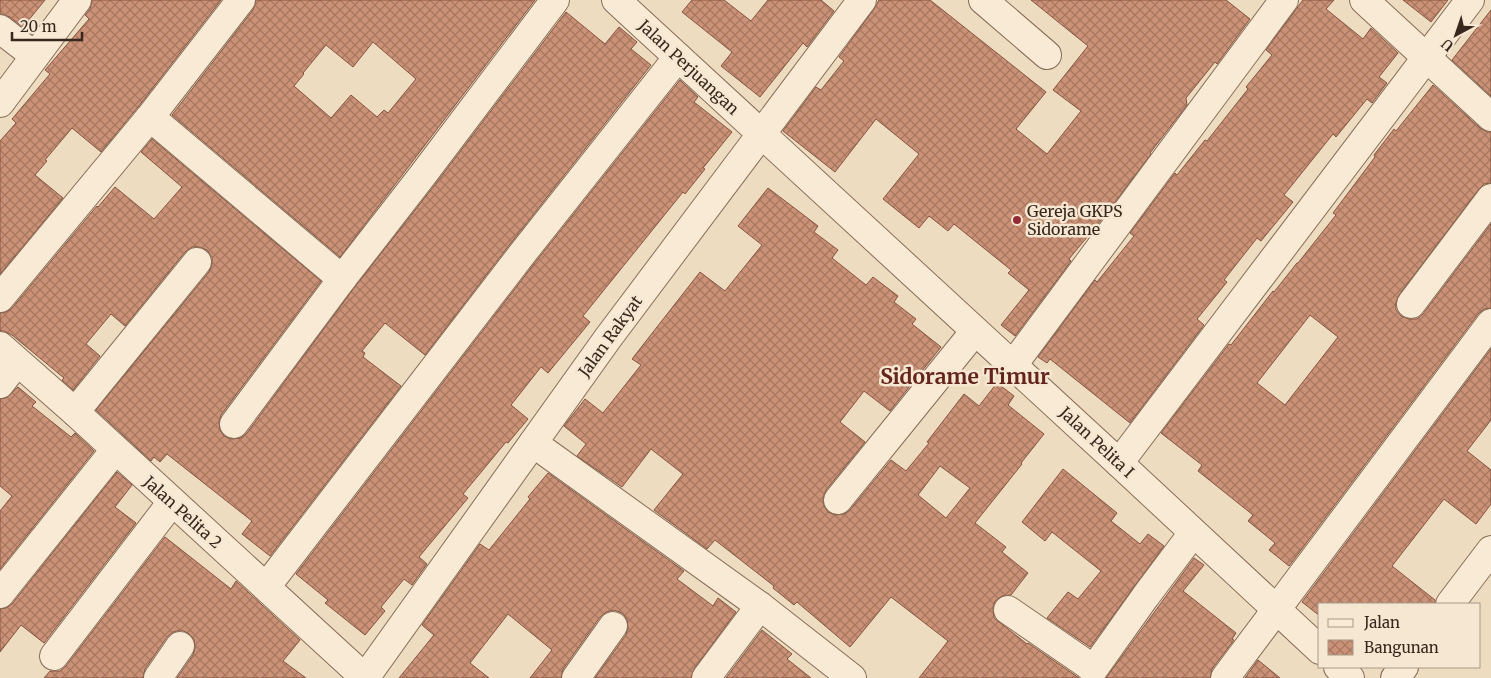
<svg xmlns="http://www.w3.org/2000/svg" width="1491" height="678" font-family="Merriweather,serif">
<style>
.building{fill:url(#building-cross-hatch);stroke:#86543f;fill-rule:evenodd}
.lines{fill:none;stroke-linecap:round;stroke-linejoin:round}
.minor-casing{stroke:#876d59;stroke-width:30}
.minor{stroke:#f8ead4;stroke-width:28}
.poi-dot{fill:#952935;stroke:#f5e7d1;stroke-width:2}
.labels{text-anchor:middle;stroke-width:5;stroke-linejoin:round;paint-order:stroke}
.street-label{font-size:16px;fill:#37271d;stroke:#f5e7d1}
.poi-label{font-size:16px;fill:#37271d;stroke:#f5e7d1;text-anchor:start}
.district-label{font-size:21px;font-weight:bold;fill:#63241d;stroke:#f5e7d1}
</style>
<defs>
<pattern id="building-cross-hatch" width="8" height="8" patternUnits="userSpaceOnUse" patternTransform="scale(1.25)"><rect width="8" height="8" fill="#cc9277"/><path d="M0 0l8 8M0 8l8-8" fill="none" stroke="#a67761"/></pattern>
</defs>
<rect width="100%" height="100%" fill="#eedcc1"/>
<!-- building -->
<g class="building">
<polygon points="0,0 45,0 23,27 10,17 0,14"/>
<polygon points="92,0 221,0 138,107 101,152 72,128 45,160 47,161 35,175 63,198 0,274 0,141 16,123 12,119 50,74 45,70 89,19 85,15 90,9"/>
<path d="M256,0H535L340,257L172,115L253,10ZM373,42L416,79L388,113L384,110L377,117L351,95L331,118L294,86L304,74L303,73L326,45L353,67Z"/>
<polygon points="692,0 724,0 751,21 768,0 821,0 834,11 807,47 803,43 760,97 721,66 732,52 682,12"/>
<polygon points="879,0 930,0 1046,92 1016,129 1047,154 1081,111 1053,90 1088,46 1031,0 1226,0 1250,19 1217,64 1215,62 1186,98 1187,105 1150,153 1151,154 1106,214 1069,259 1071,261 1015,336 1001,325 1029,290 1008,273 1011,270 954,224 948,231 929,216 919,228 883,199 919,154 876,119 835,172 783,131 816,87 821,90 844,61 839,57 874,9"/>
<polygon points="1303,0 1334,0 1326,9 1363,39 1371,28 1398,53 1379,77 1387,83 1372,103 1367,99 1336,137 1333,134 1284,195 1293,202 1261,241 1257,238 1224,280 1227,282 1197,319 1204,325 1130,423 1050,359 1047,363 1038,357 1095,280 1097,282 1134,236 1130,233 1175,173 1177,175 1205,140 1207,141 1248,89 1246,87 1272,55 1266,50"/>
<polygon points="1403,0 1448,0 1431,22"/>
<polygon points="1491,10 1491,96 1452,60"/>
<polygon points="566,12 605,44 619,27 637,42 631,49 651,65 510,244 425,355 385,323 362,351 365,353 363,357 401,386 270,556 242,534 252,521 167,454 160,462 154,457 151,461 96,410 209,272 212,264 212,257 207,250 199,247 192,247 185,252 125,326 111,314 86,344 100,356 73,390 62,380 64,378 12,335 4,331 0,331 0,313 6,312 12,308 97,206 98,207 115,187 154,219 182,187 141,152 152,139 321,281 221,415 219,422 220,430 224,436 232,439 241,438 247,433 354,288 434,186"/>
<polygon points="680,80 698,97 694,102 732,132 703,168 705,169 685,194 683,192 583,316 590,322 548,373 541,367 511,405 528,419 508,443 506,442 463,494 468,498 419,557 427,564 412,585 404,579 381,607 385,611 365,635 325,603 328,600 296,574 534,264"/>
<path d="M1433,85L1480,128L1487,132H1491V183L1484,184L1479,189L1399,295L1396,302V310L1401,316L1409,319H1417L1423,314L1491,224V308L1484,309L1478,314L1289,566L1269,550L1275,543L1248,521L1253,515L1198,471L1202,465L1161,433L1229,344L1231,345L1273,291L1274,292L1297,263H1298L1336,215L1333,213L1375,157L1374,155L1394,129L1396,131ZM1310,315L1338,337L1285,405L1257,383Z"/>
<path d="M768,188L818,226L814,232L838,250L832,258L866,285L873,277L898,296L894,302L916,319L912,324L941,347L890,411L864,391L840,422L865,442L826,490L823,498L824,506L828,512L835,515L844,514L850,510L891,460L906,471L929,443L927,442L964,394L979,406L997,383L1014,396L1008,405L1044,434L1021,463L1022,464L975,523L1006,547L1002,552L1028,573L1011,595L1002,596L995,601L993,608L994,618L1027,644L1028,643L1079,678H919L948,641L891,597L850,647L797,602L794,605L773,588L774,586L715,540L707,549L654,510L683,474L651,449L622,487L577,456L586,444L564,426L585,399L603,413L641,365L632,359L700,272L725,291L762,245L738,226ZM940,466L970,488L946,518L918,495Z"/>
<polygon points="1491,349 1491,420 1467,451 1491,470 1491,504 1476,524 1444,499 1392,566 1435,600 1435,604 1320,604 1320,616 1302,602"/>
<polygon points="18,387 36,402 32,406 71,437 75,433 94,451 0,569 0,511 12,496 0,486 0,399 6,398"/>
<polygon points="1063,469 1117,513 1111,521 1140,544 1148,534 1164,546 1090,647 1047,618 1068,592 1078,599 1101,571 1052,532 1045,541 1022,522"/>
<polygon points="117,472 132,485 115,507 136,523 44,643 21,625 0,652 0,609 6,608 12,604"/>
<polygon points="548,473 684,571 677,579 713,606 718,598 736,612 694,669 691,678 595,678 626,635 628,628 627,619 622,613 614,610 606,612 600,617 563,669 561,678 530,678 552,650 508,614 470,663 489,678 399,678 434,635 422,625 480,544 489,550 530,499 528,497"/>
<polygon points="165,537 231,589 236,581 300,640 283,661 306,678 177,678 193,655 195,648 194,639 188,633 181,630 173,632 167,637 145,669 143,678 44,678 50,671 60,671 66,666"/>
<polygon points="1194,558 1204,565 1183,591 1236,633 1232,639 1234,640 1212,669 1210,678 1106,678"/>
<polygon points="762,630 792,654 787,659 811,678 726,678"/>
<polygon points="1258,660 1280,678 1245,678"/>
</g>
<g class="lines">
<!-- minor casing -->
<g class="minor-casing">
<g id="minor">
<polyline points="616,0 1119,463 1320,650"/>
<polyline points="983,0 1047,55"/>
<polyline points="1364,0 1491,117"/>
<polyline points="0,29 35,56"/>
<polyline points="0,103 77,0"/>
<polyline points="150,117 342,279"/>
<polyline points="0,298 150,117 241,0"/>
<polyline points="1411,304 1491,198"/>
<polyline points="0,346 75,412 365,678"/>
<polyline points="1013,365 1284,0"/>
<polyline points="0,384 17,362"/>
<polyline points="75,412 197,262"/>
<polyline points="234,424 342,279 422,176 555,0"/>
<polyline points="533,443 760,606 852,678"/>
<polyline points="1119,463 1470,0"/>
<polyline points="838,500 975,331"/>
<polyline points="266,587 522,254 678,57"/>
<polyline points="0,594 115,450"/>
<polyline points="1450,604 1491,550"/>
<polyline points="1008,610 1088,665 1093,670 1145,597 1193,533"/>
<polyline points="54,656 172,502"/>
<polyline points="1338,667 1350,678"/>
<polyline points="158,678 180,646"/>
<polyline points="365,678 608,338 862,0"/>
<polyline points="576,678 613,626"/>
<polyline points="706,678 760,606"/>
<polyline points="1225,678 1491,323"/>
<polyline points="1395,678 1404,667"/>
</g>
</g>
<!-- minor -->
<use href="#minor" class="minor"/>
</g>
<!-- markers -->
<circle class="poi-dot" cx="1017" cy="220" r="5"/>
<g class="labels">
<!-- street labels -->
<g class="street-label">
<text transform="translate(689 67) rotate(43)" y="6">Jalan Perjuangan</text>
<text transform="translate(610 336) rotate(-54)" y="6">Jalan Rakyat</text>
<text transform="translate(1097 442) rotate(43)" y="6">Jalan Pelita I</text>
<text transform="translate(183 512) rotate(42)" y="6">Jalan Pelita 2</text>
</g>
<!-- poi labels -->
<g class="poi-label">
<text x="1027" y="217">Gereja GKPS<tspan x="1027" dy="18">Sidorame</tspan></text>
</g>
<!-- district labels -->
<g class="district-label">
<text x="965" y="384">Sidorame Timur</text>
</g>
</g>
<!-- legend -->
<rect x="1318" y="603" width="162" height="65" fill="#f5e7d1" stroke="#a99a89"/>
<rect x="1328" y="619" width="25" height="8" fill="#f8ead4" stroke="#a99a89"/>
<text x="1364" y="628" font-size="15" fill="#37271d">Jalan</text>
<rect x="1328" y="640" width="25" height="15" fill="url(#building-cross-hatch)" stroke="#a99a89"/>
<text x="1364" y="653" font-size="15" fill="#37271d">Bangunan</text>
<!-- north arrow -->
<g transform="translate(1456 35) rotate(220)" stroke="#f5e7d1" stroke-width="4" paint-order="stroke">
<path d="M0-4L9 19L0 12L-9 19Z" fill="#37271d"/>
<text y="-8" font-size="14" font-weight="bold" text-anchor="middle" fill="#37271d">U</text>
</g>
<!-- scale -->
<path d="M12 32v8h70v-8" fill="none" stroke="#37271d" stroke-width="2.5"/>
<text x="20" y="32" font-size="15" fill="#37271d" stroke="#f5e7d1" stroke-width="4" paint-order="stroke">20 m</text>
</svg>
